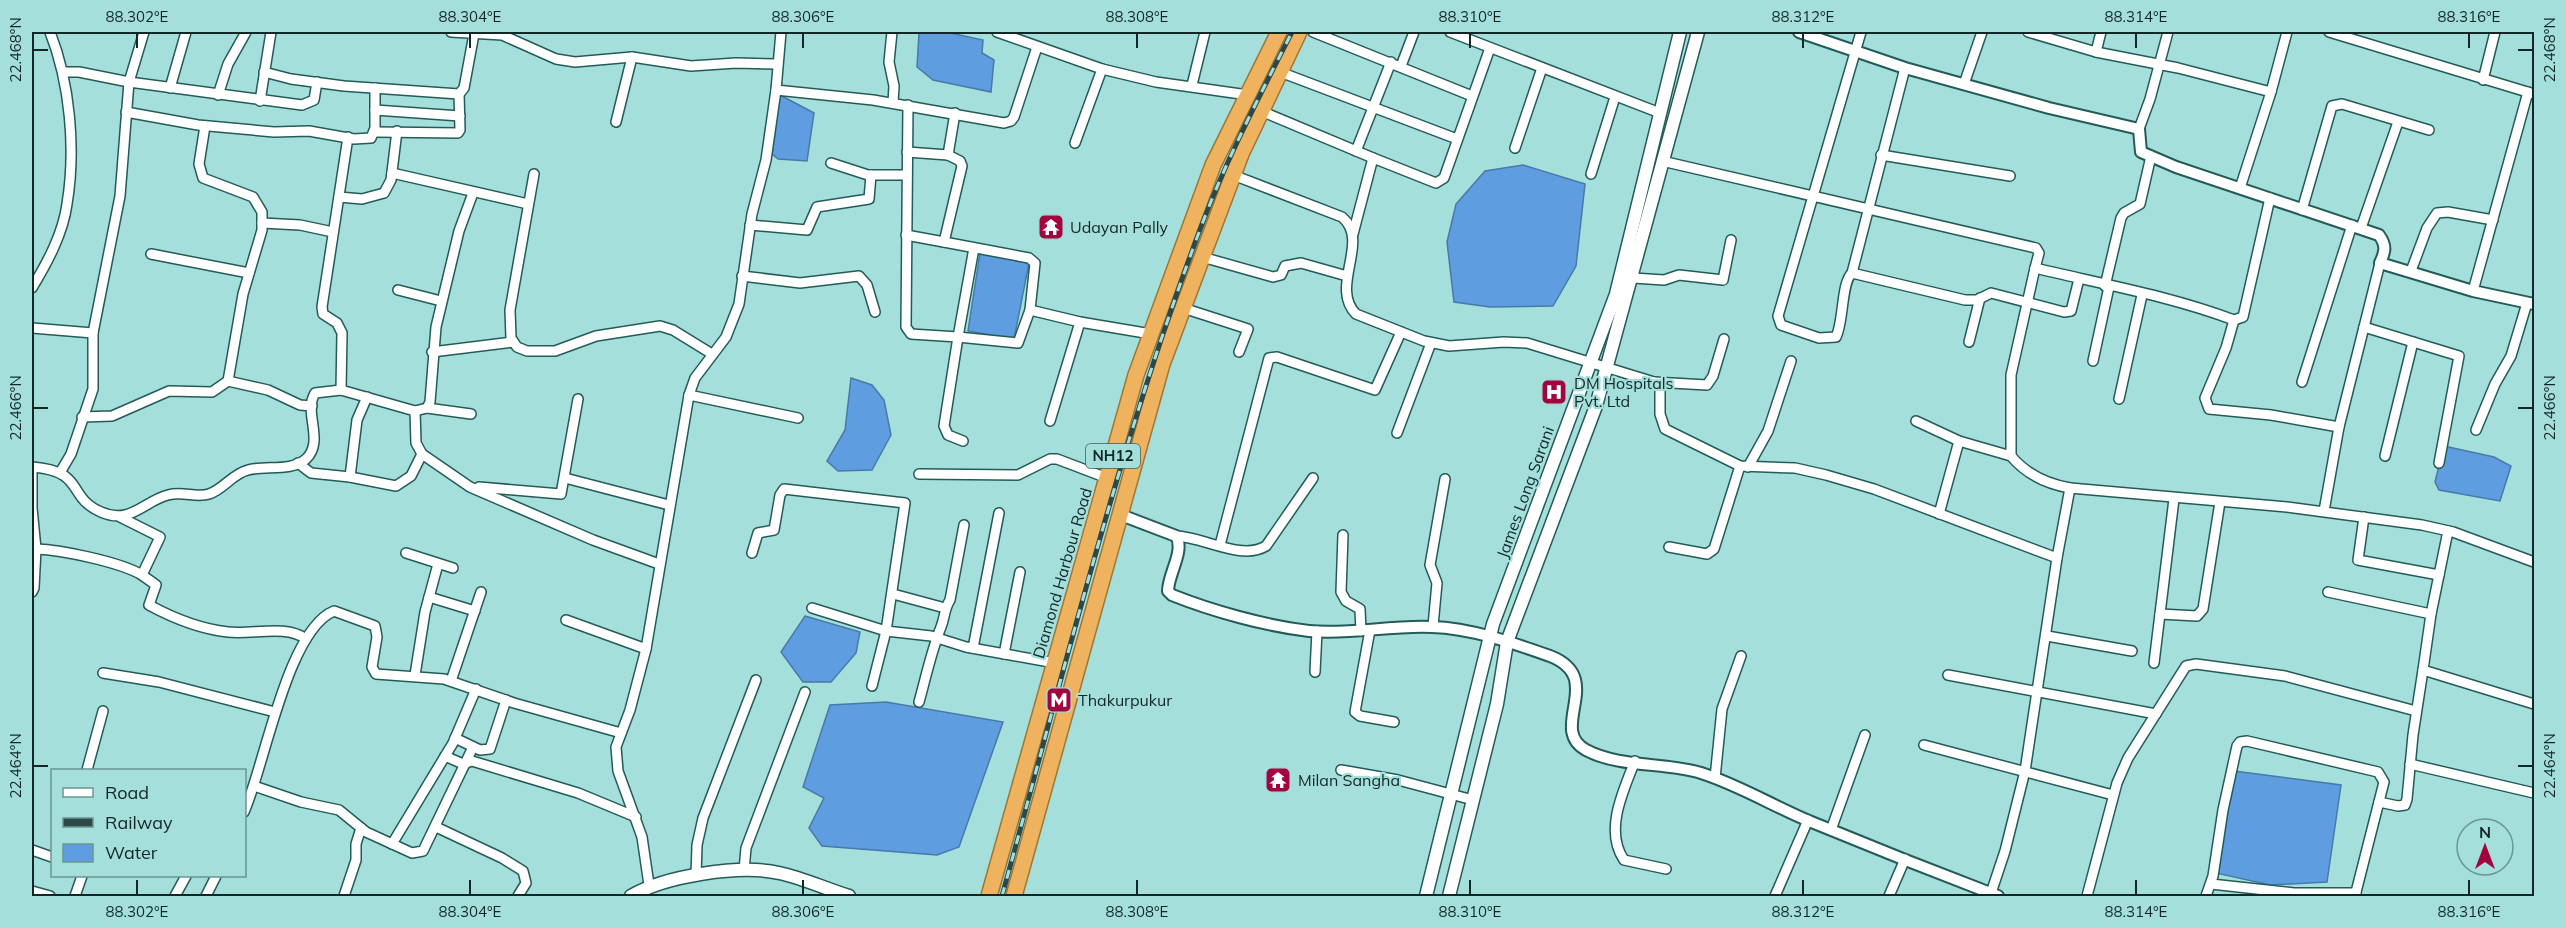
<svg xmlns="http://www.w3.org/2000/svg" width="2566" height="928" font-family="Mulish,sans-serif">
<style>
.water{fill:#5e9ddf;stroke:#477aa8;stroke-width:1.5}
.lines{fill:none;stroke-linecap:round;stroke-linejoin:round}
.minor-casing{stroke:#235b58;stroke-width:12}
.tertiary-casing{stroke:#235b58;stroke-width:14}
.secondary-casing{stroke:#235b58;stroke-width:15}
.trunk-casing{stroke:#9f7632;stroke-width:18}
.minor{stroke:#fff;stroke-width:9}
.tertiary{stroke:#fff;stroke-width:10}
.secondary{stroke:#fff;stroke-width:12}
.trunk{stroke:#efb360;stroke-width:15}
.rail-casing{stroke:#2c4948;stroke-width:5}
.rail{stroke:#a5dfdb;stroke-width:3;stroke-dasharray:9;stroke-linecap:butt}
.ticks{fill:none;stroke:#112827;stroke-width:2}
.labels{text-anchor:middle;stroke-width:4.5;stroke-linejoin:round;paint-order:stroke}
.shield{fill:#a5dfdb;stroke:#3d5f5d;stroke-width:1.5}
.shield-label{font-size:15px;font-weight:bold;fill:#112827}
.poi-label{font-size:16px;fill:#112827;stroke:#a5dfdb;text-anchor:start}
.street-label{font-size:16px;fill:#112827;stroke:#a5dfdb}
.neatline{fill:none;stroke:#112827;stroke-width:2}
.ticks-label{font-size:15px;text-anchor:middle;fill:#112827}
</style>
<rect width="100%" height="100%" fill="#a5dfdb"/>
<!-- water -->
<g class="water">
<polygon points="926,32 946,32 983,40 982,53 994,60 991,92 933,80 917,67 919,33"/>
<polygon points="780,95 814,113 807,161 778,159 772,154"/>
<polygon points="1523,165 1585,184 1576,266 1553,306 1490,307 1454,302 1447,242 1456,204 1485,171"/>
<polygon points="980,253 1029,263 1014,339 968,331"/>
<polygon points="851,378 872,385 884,400 891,435 872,470 838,471 827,461 845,430"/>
<polygon points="2444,446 2494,457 2511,466 2500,501 2439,490 2435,482"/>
<polygon points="805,616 860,632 856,653 831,682 803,682 781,652"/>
<polygon points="886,702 1003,722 959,847 937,855 822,846 809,828 824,798 803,787 830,705"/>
<polygon points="2234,771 2341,785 2327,882 2270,885 2216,873"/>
</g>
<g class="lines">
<!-- minor casing -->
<g class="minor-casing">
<g id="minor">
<polyline points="451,32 502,35 556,59 575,62 632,57 691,66 736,63 777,64"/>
<polyline points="781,32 776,90 873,100 1004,123 1011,121 1014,117 1037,47"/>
<polyline points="892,32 889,62 894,86 893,103"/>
<polyline points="997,32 1102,69 1156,82 1248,95"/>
<polyline points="1313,32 1472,96"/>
<polyline points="1450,32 1660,113"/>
<path d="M1861,32L1778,316L1781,325L1819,338L1836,337C1844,321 1841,283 1852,273L1965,300H1977L1991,293L2064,312L2071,311L2079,279"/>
<polyline points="2028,32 2096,52 2178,68 2271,92"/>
<polyline points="2329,32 2534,94"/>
<polyline points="2096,52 2101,32"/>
<polyline points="1401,66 1414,32"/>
<polyline points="63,72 79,72 129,82 144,32"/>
<polyline points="264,72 291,79 344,86 459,94 464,88 474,34"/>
<polyline points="1280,72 1457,139"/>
<polyline points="2483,80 2495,32"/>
<polyline points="1964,84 1982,32"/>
<polyline points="1192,85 1205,32"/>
<polyline points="170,88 186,32"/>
<polyline points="218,95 228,64 246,32"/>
<polyline points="260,101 271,32"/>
<polyline points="908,105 906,327 911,334 958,337 944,426 948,435 963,441"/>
<polyline points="375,110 460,116"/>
<polyline points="1261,111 1373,158"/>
<polyline points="126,112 198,125 274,132 309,131 354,139 371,138 375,128 375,88"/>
<polyline points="955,113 948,155 960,161 962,166 944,242 1029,258 1035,263 1030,310 1080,322 1151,334"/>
<polyline points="616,122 632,57"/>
<polyline points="205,126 199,164 203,178 253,197 262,212 262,230 243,294 228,381"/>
<polyline points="2139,129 2150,99 2168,32"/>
<polyline points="375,132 458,133 460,130 459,94"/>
<polyline points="1075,143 1102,69"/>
<polyline points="1515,148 1542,68"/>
<polyline points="1356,151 1391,62"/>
<polyline points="907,152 948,155"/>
<polyline points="1881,155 2010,176"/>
<path d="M1662,161L2036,248L2039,253L2035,268C2102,284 2170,296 2234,320L2243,317L2270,198"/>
<polyline points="831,163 868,175 907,175"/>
<polyline points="392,173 528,204"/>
<polyline points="534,174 510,310 511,338 517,347 527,351 555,351 596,336 660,326 673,330 712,354"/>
<polyline points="1591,174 1615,97"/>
<path d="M1233,175L1342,217C1371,241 1329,287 1356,314L1424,341L1449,346L1504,342L1527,343L1654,382L1660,387V414L1665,429L1740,466L1795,468L1826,475L1874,489L2057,558L2070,488L2287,507L2422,525L2453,532L2534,562"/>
<polyline points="2240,188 2271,92 2287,32"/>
<polyline points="339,197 362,199 384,193 391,180 397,131"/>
<polyline points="2302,210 2332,106 2342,104 2429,130"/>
<polyline points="262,223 300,225 333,232"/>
<polyline points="750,225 807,230 817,207 869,199 871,175"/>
<polyline points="2361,228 2398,122"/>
<polyline points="1353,234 1373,158 1436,183 1444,178 1490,48"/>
<polyline points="906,235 944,242"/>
<polyline points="974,248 958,337 1018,343 1030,310"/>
<polyline points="151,254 249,273"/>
<polyline points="1202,257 1273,277 1281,275 1285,266 1301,263 1347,276"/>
<path d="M2035,268L2011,375V456C2026,474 2047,484 2070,488"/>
<polyline points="2411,271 2427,228 2437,213 2448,212 2493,220"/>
<polyline points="1852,273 1905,68"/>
<polyline points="742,276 800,283 859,276 867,285 875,312"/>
<polyline points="1633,278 1664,280 1679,275 1723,280 1731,240"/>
<polyline points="2105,286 2121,218 2124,213 2140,204 2151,156"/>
<path d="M32,288C47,263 63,234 67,204C76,149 70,83 50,32"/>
<polyline points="398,290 441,301"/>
<polyline points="2473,291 2528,92"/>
<polyline points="1183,308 1248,329 1239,352"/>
<polyline points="2234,320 2226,348 2205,398 2209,409 2271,415 2339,427"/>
<polyline points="2364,327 2459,356 2439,463"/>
<polyline points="32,328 93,333"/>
<polyline points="1969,342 1980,298"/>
<polyline points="432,352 513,342"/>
<polyline points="2093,361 2109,287"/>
<polyline points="1654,382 1707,385 1713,376 1724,339"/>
<polyline points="2302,382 2352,225"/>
<polyline points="341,390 342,333 337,323 323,314 322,307 348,137"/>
<polyline points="689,395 798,418"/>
<polyline points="2119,399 2142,295"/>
<polyline points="427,408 471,414"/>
<polyline points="415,411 427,408 430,402 436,327 459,231 473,193"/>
<polyline points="82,417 112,416 169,391 212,392 228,381 268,390 300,405 312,406"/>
<polyline points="1050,421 1080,322"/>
<polyline points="1916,421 1959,441 2011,456"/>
<polyline points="2476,430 2495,384 2511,356 2527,303"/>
<polyline points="1397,433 1431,343"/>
<polyline points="2385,456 2413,342"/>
<polyline points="298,463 311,473 350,477 396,486 411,476 422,454"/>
<path d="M32,467C86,471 66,497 101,512C130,525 144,501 168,495C182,491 197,498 209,494C224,489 232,474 248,470C266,465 291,472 306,459C325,441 303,413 315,393L341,390L415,411L416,443L422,454L470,487L593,540L659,564"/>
<polyline points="32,467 32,506"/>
<polyline points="1748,467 1768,431 1791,361"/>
<polyline points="61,471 71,454 93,389 93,333 120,196 129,82 302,105 314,100 317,82"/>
<polyline points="919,474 1018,475 1050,459 1057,459 1107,478"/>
<polyline points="350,477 357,420 367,397"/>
<polyline points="565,478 669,505"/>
<polyline points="479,487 561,494 578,399"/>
<polyline points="32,508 36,549 34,588 32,592"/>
<polyline points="2324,511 2339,427 2380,263"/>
<polyline points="1939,514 1959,441"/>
<polyline points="2364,517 2358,560 2439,575"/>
<polyline points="1343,535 1341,592 1346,601 1360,609 1361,631"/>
<path d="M1176,536C1204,537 1241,561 1266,546L1313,478"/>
<polyline points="1220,545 1269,358 1277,357 1375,390 1401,332"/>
<polyline points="1669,547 1707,554 1714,549 1740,466"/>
<path d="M36,549C62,550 120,562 142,575L160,537L120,517"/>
<polyline points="406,553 453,568"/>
<polyline points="752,553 758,533 774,530 780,495 784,489 905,503 886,631 872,686"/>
<path d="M142,575L156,585L149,605C173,618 200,629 228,632C252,635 286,624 306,639"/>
<polyline points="2328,592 2431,614"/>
<polyline points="893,594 945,608"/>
<polyline points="429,597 475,611"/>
<polyline points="812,608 886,631 931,636 966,647 1055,663"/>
<polyline points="2160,614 2197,616 2203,609 2220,502"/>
<polyline points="566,620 646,649"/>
<polyline points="1433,626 1437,583 1430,565 1445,479"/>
<polyline points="1370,630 1355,712 1360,716 1394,722"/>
<polyline points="2047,636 2132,651"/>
<polyline points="973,648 999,513"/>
<polyline points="1004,654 1020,572"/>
<polyline points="2154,663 2174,499"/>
<polyline points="2423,670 2431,614 2448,531"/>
<polyline points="1315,672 1317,631"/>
<polyline points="103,673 159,682 275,712"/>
<polyline points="415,675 425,612 438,564"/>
<polyline points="1948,675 2156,714"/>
<polyline points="451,681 481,592"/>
<path d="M919,702C926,677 931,652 941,627C945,617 944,609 950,600L964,525"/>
<polyline points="455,738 480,750 490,749 506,700"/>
<polyline points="1924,745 2113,795"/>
<polyline points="445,756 463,764 472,761 578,793 636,817"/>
<path d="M1635,761C1623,791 1604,831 1624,860L1666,869"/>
<polyline points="2410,764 2534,793"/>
<polyline points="87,770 103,711"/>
<polyline points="1341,770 1398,780 1473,800"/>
<polyline points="1715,778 1722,709 1741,656"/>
<polyline points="254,786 301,802 339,810 366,832 412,853 423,851 473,747"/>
<polyline points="2379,802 2398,806 2405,805 2407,799 2413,735 2423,670 2534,704"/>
<path d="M244,812C264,768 287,630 334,611L375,626L377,637L372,667L376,674L444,679L514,703L621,733"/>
<polyline points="436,827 502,858 523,871 526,883 518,896"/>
<polyline points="1831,830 1865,735"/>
<polyline points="392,844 453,743 476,689"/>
<polyline points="32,850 52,857"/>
<polyline points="744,870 746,848 805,692"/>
<polyline points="696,876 697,845 703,818 756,680"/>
<polyline points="2211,884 2294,893 2356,893"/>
<polyline points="649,885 642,837 618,771 616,747 630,710 646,649 689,395 695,378 726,337 739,304 752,214 766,160 776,90"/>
<polyline points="32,891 50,896"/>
<polyline points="75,896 82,876"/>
<polyline points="175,896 186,876"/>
<polyline points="206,896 216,876"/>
<polyline points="344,896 356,860 356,844 361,828"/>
<polyline points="1775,896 1808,820"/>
<polyline points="1889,896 1905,859"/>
<polyline points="1990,896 2005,851 2025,771 2057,558"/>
<polyline points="2087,896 2117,783 2128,758 2186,666 2196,664 2285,676 2416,711"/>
<polyline points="2206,896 2213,876 2223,810 2237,746 2240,742 2247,741 2378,772 2384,782 2355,896"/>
</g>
</g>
<!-- tertiary casing -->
<g class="tertiary-casing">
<g id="tertiary">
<path d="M1799,32L1905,68L2049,108L2139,129L2141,152L2176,167L2379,235C2387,246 2385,252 2380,263L2473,291L2534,304"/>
<path d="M1121,515L1176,536C1185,551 1168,574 1168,591L1172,595C1212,611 1266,626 1309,631C1350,635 1390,625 1432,627C1471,628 1513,643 1550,656C1607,678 1547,729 1586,750C1620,768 1665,762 1701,773C1739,785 1773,806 1809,821C1872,847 1935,872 1998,896"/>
</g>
</g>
<!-- secondary casing -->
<g class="secondary-casing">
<g id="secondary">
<path d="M631,896C665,876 740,864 779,873C803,878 826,889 849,896"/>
<polyline points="1426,896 1493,624 1616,294 1680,32"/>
<polyline points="1449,896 1497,704 1507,642 1596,406 1698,32"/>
</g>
</g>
<!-- trunk casing -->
<g class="trunk-casing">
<g id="trunk">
<polyline points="989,896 1136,375 1213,165 1279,32"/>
<polyline points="1014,896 1162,364 1241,154 1299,32"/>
</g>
</g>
<!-- minor -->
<use href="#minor" class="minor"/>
<!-- tertiary -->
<use href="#tertiary" class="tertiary"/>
<!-- secondary -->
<use href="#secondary" class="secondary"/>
<!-- trunk -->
<use href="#trunk" class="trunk"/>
<!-- rail casing -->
<g class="rail-casing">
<path id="rail" d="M1002,896C1064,672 1119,445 1201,227C1226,160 1260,95 1292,32"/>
</g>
<!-- rail -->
<use href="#rail" class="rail"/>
</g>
<!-- ticks -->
<path class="ticks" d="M137,33V48M470,33V48M803,33V48M1137,33V48M1470,33V48M1803,33V48M2136,33V48M2469,33V48M33,50H48M2518,50H2533M33,408H48M2518,408H2533M33,766H48M2518,766H2533M137,880V895M470,880V895M803,880V895M1137,880V895M1470,880V895M1803,880V895M2136,880V895M2469,880V895"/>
<!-- icons -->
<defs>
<g id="temple-square" transform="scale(1.35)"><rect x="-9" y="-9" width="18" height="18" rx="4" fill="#a2053e" stroke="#a5dfdb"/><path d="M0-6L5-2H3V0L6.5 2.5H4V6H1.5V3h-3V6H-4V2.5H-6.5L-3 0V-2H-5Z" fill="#fff"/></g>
<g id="hospital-square" transform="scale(1.35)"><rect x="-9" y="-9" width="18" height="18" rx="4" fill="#a2053e" stroke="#a5dfdb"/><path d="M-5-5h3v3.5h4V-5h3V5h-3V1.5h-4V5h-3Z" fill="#fff"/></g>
<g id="metro-square" transform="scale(1.35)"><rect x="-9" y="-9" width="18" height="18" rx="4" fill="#a2053e" stroke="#a5dfdb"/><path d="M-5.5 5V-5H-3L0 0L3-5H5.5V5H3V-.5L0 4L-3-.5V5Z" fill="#fff"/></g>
</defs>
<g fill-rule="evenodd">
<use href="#temple-square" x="1051" y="227"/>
<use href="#hospital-square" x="1554" y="392"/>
<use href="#metro-square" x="1059" y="700"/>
<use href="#temple-square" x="1278" y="780"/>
</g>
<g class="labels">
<!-- shield labels -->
<rect class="shield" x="1086" y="444" width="54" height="24" rx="4.5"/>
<g class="shield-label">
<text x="1113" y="461">NH12</text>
</g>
<!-- poi labels -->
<g class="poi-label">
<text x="1070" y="233">Udayan Pally</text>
<text x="1574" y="389">DM Hospitals<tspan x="1574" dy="18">Pvt. Ltd</tspan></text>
<text x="1078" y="706">Thakurpukur</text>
<text x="1298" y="786">Milan Sangha</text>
</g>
<!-- street labels -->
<g class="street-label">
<text transform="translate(1525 492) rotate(-70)" y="6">James Long Sarani</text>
<text transform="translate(1062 573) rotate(-74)" y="6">Diamond Harbour Road</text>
</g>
</g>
<!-- border -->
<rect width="2566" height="928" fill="none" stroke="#a5dfdb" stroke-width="66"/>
<!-- legend -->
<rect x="51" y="769" width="195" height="108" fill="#a5dfdb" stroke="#6a9693" stroke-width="1.5"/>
<rect x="63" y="788" width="30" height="9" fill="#ffffff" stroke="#6a9693" stroke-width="1.5"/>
<text x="105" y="799" font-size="18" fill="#112827">Road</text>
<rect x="63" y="818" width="30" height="9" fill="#2c4948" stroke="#6a9693" stroke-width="1.5"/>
<text x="105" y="829" font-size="18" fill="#112827">Railway</text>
<rect x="63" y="844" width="30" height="18" fill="#5e9ddf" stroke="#6a9693" stroke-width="1.5"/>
<text x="105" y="859" font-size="18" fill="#112827">Water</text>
<!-- north arrow -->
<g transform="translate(2485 847)"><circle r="28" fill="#a5dfdb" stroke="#6a9693" stroke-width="1.5"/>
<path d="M0-4.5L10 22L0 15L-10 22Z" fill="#a2053e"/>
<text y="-9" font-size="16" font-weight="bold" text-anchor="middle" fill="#112827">N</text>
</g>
<rect x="33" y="33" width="2500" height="862" class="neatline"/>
<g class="ticks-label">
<text x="137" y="22">88.302°E</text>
<text x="470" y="22">88.304°E</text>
<text x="803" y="22">88.306°E</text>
<text x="1137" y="22">88.308°E</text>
<text x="1470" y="22">88.310°E</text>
<text x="1803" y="22">88.312°E</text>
<text x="2136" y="22">88.314°E</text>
<text x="2469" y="22">88.316°E</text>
<text transform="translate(16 50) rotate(-90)" y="5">22.468°N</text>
<text transform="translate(2550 50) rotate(-90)" y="5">22.468°N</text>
<text transform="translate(16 408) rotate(-90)" y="5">22.466°N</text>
<text transform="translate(2550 408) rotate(-90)" y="5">22.466°N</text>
<text transform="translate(16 766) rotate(-90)" y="5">22.464°N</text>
<text transform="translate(2550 766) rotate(-90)" y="5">22.464°N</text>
<text x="137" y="917">88.302°E</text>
<text x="470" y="917">88.304°E</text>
<text x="803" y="917">88.306°E</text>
<text x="1137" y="917">88.308°E</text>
<text x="1470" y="917">88.310°E</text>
<text x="1803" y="917">88.312°E</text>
<text x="2136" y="917">88.314°E</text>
<text x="2469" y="917">88.316°E</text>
</g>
</svg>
